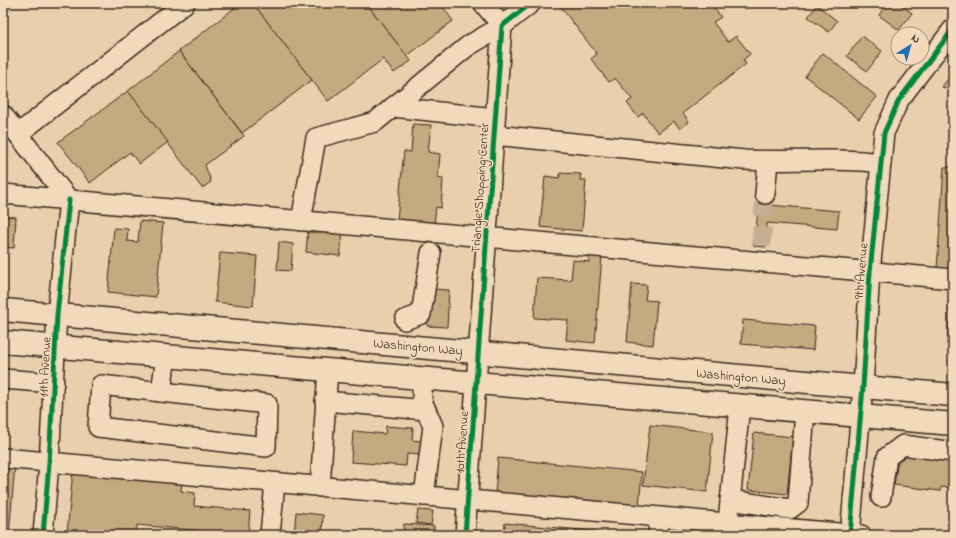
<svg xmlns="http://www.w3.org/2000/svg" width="956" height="538" font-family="'Indie Flower',sans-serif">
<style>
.building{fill:#c6aa7f;stroke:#3b2a1e}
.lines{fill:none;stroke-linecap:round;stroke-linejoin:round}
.minor-tunnel{stroke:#c6ae90;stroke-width:19;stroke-dasharray:19 10;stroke-linecap:butt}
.minor-casing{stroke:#3b2a1e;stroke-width:22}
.major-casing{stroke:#3b2a1e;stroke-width:25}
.minor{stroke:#f2d9ba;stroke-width:19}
.major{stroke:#f2d9ba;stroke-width:22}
.cycleway-casing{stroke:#f2d9ba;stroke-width:8}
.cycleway{stroke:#00873e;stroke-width:5}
.labels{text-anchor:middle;stroke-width:3.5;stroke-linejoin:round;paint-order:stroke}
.street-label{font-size:13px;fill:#3b2a1e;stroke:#f2d9ba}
</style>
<rect width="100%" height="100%" fill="#e9cfac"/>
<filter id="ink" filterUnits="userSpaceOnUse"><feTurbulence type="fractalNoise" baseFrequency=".025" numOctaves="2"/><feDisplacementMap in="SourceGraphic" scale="8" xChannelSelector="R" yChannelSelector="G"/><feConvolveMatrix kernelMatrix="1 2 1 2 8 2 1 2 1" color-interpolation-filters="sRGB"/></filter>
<g filter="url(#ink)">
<!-- building -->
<g class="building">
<polygon points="241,3 253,3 312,80 242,133 179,51"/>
<polygon points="253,3 366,3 411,61 394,73 383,59 328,101"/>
<polygon points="366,3 440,3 453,21 407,56"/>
<polygon points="564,3 698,3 702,8 710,3 721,17 713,22 728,42 736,36 750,54 743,60 746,64 683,113 689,122 680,129 674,121 658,133 643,113 638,117 627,103 632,99 615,78 609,82 591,59 597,54 560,6"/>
<polygon points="888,3 898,3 912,13 899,30 879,15"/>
<polygon points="817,5 837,21 829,32 808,17"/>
<polygon points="862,36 882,51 867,71 847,56"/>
<polygon points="179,51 244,136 205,165 211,182 202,188 128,91"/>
<polygon points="823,53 877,97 859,119 805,76"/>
<polygon points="953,72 953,90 942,87"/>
<polygon points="128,91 168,142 139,164 130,152 90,183 58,142"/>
<polygon points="413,124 431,125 428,152 440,154 438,178 443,179 441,208 436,207 434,224 397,220 404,151 411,152"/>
<polygon points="944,167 953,167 953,270 937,269"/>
<polygon points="560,173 581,174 580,180 586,180 582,231 540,227 545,176 559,178"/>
<polygon points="760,194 770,195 769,205 839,211 837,229 767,223 766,247 754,246"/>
<polygon points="3,216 16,217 14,248 3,247"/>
<polygon points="140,221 163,223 156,297 108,292 114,228 128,229 127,241 138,242"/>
<polygon points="308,229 343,232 340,256 306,252"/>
<polygon points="279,242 293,244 291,271 277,270"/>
<polygon points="220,253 257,256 253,306 215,302"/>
<polygon points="589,254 602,255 595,343 566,340 568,320 534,318 537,278 571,280 573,260 589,262"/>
<polygon points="632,284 647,285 645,300 657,301 653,345 627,342"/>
<polygon points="951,287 953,287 953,345 947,344"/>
<polygon points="429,289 449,290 447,327 427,326"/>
<polygon points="743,320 815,326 813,350 741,344"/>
<polygon points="650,425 713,432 707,492 643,485"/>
<polygon points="386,426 413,428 412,440 421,441 419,455 407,454 406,466 351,462 353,431 385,434"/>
<polygon points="754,433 793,437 787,494 748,490"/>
<polygon points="907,452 953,458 953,488 941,487 940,491 894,485 898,460"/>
<polygon points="498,458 642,472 639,507 495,494"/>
<polygon points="3,464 15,465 9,535 3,535"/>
<polygon points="73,470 182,481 181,491 195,493 194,506 250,511 248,535 137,525 136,535 67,535"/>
<polygon points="418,510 433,511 431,525 416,523"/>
<polygon points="296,512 323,515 322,535 294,535"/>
<polygon points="505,523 635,535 504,535"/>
<polygon points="404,524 434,526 434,535 403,535"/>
</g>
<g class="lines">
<!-- minor-tunnel -->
<polyline class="minor-tunnel" points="761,246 765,194"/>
<!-- minor casing -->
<g class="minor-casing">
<g id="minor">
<polyline points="483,3 502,26"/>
<polyline points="393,107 495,118"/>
<polyline points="3,115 69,200 57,315 49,463 43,535"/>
<polyline points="18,134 185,3"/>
<path d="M494,135L744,160C790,162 836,157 881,163"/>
<polyline points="3,194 953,279"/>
<polyline points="765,194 768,161"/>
<polyline points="301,221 316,138 375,122 468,46 502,26 531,3"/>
<polyline points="405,320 421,314 431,253"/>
<polyline points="422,378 422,401 433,426 424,496"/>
<polyline points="3,379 54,383"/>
<polygon points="101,385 267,404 266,447 98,427"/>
<polyline points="161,392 166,356"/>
<polyline points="325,401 426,410"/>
<polyline points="3,458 861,535"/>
<polyline points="320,487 328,370"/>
<polyline points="881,497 887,457 903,445 953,452"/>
<polyline points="730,500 790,509 798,503 805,411"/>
<polyline points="729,512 740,406"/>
<polyline points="270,535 275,483"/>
<polyline points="465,535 502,26"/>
<polyline points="658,535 659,517"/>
<polyline points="850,535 863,387 870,272 884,133 899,100 953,29"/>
</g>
</g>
<!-- major casing -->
<g class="major-casing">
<g id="major">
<polyline points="3,310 953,395"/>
<polyline points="3,342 953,424"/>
</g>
</g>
<!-- minor -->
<use href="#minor" class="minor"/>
<!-- major -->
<use href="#major" class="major"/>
<!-- cycleway casing -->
<g class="cycleway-casing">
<g id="cycleway">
<polyline points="43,535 49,463 57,315 69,200"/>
<polyline points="465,535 502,26 531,3"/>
<polyline points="850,535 863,387 870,272 884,133 899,100 953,29"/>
</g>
</g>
<!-- cycleway -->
<use href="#cycleway" class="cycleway"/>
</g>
</g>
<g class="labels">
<!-- street labels -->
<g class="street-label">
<text transform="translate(479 188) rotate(-86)" y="5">Triangle Shopping Center</text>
<text transform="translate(860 271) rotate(-85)" y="5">9th Avenue</text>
<text transform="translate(418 346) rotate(5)" y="5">Washington Way</text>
<text transform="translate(44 367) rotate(-87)" y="5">11th Avenue</text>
<text transform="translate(741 376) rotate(5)" y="5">Washington Way</text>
<text transform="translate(461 442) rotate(-86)" y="5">10th Avenue</text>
</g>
</g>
<!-- margin -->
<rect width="956" height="538" fill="none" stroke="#f2d9ba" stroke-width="16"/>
<rect x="8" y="8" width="940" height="522" fill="none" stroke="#3b2a1e" stroke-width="1.5" filter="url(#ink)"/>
<!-- north arrow -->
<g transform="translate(910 46) rotate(37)"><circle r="19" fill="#f2d9ba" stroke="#a9937c"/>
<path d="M0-3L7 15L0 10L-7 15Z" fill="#1f6fb2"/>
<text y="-6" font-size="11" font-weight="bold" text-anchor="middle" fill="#3b2a1e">N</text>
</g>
</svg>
